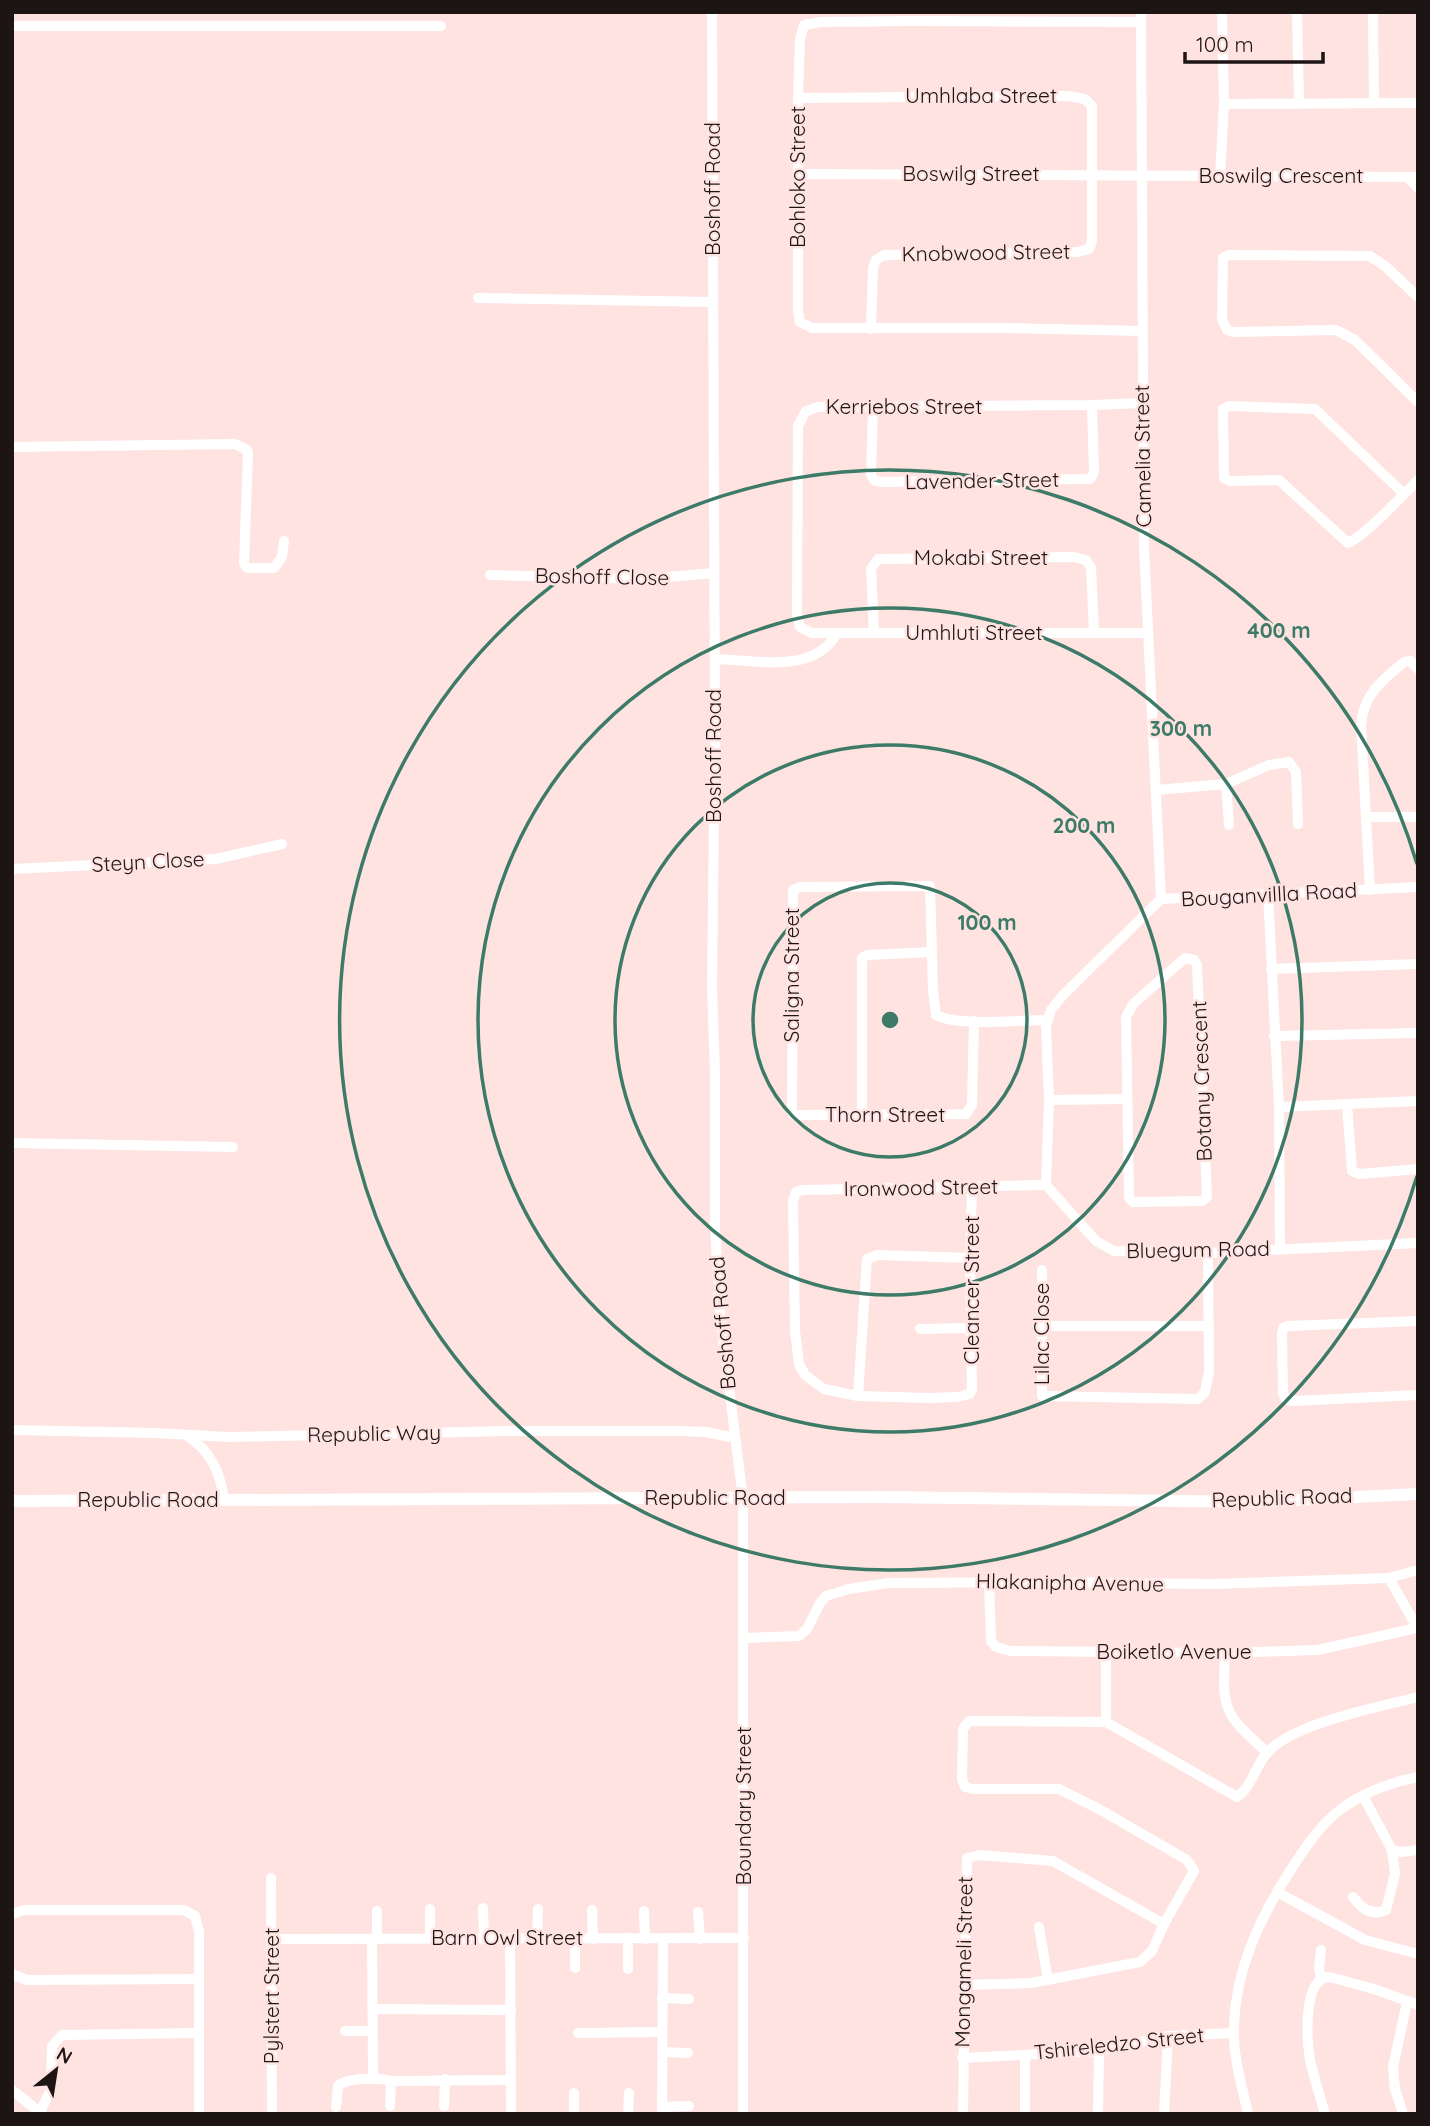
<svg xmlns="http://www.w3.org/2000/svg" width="1430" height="2126" font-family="Quicksand,sans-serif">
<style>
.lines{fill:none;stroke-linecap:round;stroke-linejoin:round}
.minor{stroke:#fff;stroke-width:10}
.tertiary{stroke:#fff;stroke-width:12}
.ring{fill:none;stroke:#3d7b68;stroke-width:3.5}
.labels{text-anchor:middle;stroke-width:5;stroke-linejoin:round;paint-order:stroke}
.street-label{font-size:21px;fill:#1d1414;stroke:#fee3e1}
.centre{fill:#3d7b68;stroke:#fee3e1;stroke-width:3.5}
.ring-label{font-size:21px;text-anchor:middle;font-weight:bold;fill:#3d7b68;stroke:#fee3e1;stroke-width:5;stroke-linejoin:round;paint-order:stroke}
</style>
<rect width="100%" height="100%" fill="#fee3e1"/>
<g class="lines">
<!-- minor -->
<g class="minor">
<polyline points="712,12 715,727 712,988 715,1073 715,1226 720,1315 743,1499 743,2114"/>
<polyline points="1141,12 1144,547 1161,899"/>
<polyline points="1297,12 1299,103"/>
<polyline points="1373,12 1374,103"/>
<polyline points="1141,22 912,21 821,22 804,25 800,39 798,98 798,311 800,322 812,328 1003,328 1142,331"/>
<polyline points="12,26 441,26"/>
<polyline points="798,98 1068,96 1085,99 1092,106 1092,241 1089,249 1078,252 884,255 876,260 873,268 871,329"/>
<polyline points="1224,104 1418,103"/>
<polyline points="798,174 1418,177"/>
<polyline points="1220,175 1224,104 1222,12"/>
<polyline points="1407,177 1418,188"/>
<polyline points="1418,297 1385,266 1370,256 1229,255 1223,258 1222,319 1227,330 1233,332 1336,330 1355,340 1418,402"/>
<polyline points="478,298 713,302"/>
<polyline points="1142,403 1092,405 818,407 806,411 798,426 797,616 800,627 812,633 1147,633"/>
<polyline points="873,407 871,475 875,481 884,482 1090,479 1094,472 1092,405"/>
<polyline points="12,447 235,444 247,450 248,454 244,563 247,568 274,568 282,557 284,541"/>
<path d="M1404,494L1315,409L1229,406L1223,409L1224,478L1230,481L1279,480L1348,543C1364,537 1403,495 1418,480"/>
<polyline points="490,575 644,579 714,573"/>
<polyline points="874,633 871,569 878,559 1074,557 1086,560 1091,568 1094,632"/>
<path d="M715,659C755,660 814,675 837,633"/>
<polyline points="1226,784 1229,825"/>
<polyline points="1156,790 1226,784 1269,765 1289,762 1296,772 1298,824"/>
<polyline points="1366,817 1418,817"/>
<polyline points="12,869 216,859 282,844"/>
<polyline points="1418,887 1161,899 1063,995 1051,1010 1046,1026 1049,1100 1046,1185 1096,1241 1114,1251 1208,1253 1418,1243"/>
<path d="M1370,890L1361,726C1363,695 1381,681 1404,662L1410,661L1418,669"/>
<polyline points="1268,894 1279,1107 1280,1249"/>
<polygon points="1185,958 1194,960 1197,965 1207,1197 1202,1201 1133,1202 1129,1198 1126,1017 1133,1004"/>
<polyline points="1271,969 1418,964"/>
<path d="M974,1021L972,1105L966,1114L794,1115L792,1112L793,890L800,887L930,886L933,991L936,1015C959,1027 1019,1020 1047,1020"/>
<polyline points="1274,1036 1418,1033"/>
<polyline points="1049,1100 1127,1099"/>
<polyline points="1347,1105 1352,1171 1359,1174 1418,1169"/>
<polyline points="1279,1107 1418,1101"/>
<polyline points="862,1116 862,958 867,955 932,952"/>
<polyline points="12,1143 233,1147"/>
<polyline points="972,1187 970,1258 972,1389 970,1394 957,1397 929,1398 858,1396 824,1389 805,1375 799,1364 795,1331 793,1201 796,1192 803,1190 1046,1185"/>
<polyline points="1042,1270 1042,1396 1198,1399 1205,1392 1209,1372 1208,1253"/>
<polyline points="1418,1321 1288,1326 1283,1328 1282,1334 1283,1393 1286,1400 1293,1401 1418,1395"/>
<polyline points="1043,1326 1208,1326"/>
<polyline points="920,1329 972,1328"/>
<polyline points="858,1396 867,1259 877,1255 970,1258"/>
<polyline points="12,1430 157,1433 227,1437 509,1431 683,1431 706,1432 735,1438"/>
<path d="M187,1436C210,1450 221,1474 224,1500"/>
<polyline points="1389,1578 1418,1629"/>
<polyline points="989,1582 991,1641 996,1647 1010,1651 1225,1653 1318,1650 1417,1628"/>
<polyline points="745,1638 799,1636 807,1629 820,1603 826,1596 849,1589 889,1583 1051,1582 1213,1584 1389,1578 1418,1570"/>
<polyline points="1106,1652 1106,1722"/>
<path d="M1225,1653C1225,1670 1221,1693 1229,1710C1235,1726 1255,1740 1267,1753"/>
<polyline points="1363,1796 1392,1850 1401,1852 1418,1850"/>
<polyline points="271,1878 272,2114"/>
<polyline points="1277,1892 1365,1940 1418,1954"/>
<path d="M1353,1897C1361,1908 1372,1917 1386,1910L1395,1874L1392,1850"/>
<polyline points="483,1908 484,1939"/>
<polyline points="592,1910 593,1939"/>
<polyline points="377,1911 377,1939"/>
<polyline points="644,1911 645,1939"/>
<polyline points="698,1912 700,1939"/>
<polyline points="12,1914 24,1910 184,1910 195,1916 199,1931 199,2114"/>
<polyline points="1039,1927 1048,1980"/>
<polyline points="430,1938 430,1909"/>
<polyline points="271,1939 744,1938"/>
<polyline points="372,1939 373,2079"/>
<polyline points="537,1939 538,1909"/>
<polyline points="575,1939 575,1968"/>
<polyline points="510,1940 511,2114"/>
<polyline points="1321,1950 1319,1968 1321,1978"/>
<polyline points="628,1969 628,1938"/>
<polyline points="12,1974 27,1980 198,1979"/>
<path d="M965,1985L1031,1983L1140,1962L1152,1951L1164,1924L1194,1871L1187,1860L1099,1809L1059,1789H973L965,1787L962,1779L963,1729L969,1721L1106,1722L1237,1797C1252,1787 1255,1766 1267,1753C1293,1723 1379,1707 1418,1697"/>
<polyline points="662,1998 689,1999"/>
<polyline points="373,2009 511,2010"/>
<polyline points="345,2031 372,2031"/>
<polyline points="578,2033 662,2032"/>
<polyline points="663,2052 688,2053"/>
<polyline points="1025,2055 1025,2114"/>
<polyline points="962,2058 1099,2051 1168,2036 1233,2033"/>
<polyline points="12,2090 42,2114"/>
<polyline points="574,2093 574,2114"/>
<polyline points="390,2106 391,2081"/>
<polyline points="444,2106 445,2079"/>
<path d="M336,2107L338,2086C347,2077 379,2078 391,2081L511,2080"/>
<polyline points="662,2107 689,2106"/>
<polyline points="40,2112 51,2090 52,2046 62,2035 198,2033"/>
<polyline points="628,2114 629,2093"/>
<polyline points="662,2114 663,1939"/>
<polyline points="963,2114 967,1858 980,1855 1053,1861 1164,1924"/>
<polyline points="1098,2114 1099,2051"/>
<polyline points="1164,2114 1168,2036"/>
<path d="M1248,2114C1242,2085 1232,2054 1234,2025C1236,1968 1260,1918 1290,1871C1303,1851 1317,1829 1336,1813C1359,1794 1388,1783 1418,1777"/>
<path d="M1325,2114C1320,2096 1314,2078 1310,2060C1307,2042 1302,1976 1330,1977L1377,1990L1418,2005"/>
<polyline points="1403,2114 1395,2089 1393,2067 1407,2002"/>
</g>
<!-- tertiary -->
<polyline class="tertiary" points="12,1501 878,1497 1256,1502 1418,1494"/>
</g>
<!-- distance rings -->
<g class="ring">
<circle cx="890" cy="1020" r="137"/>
<circle cx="890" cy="1020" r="275"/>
<circle cx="890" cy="1020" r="412"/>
<path d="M1417 1176A550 550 0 1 1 1417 864"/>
</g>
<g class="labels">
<!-- street labels -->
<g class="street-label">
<text x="981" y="103">Umhlaba Street</text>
<text x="971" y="181">Boswilg Street</text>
<text x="1281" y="183">Boswilg Crescent</text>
<text transform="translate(798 177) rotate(-90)" y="7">Bohloko Street</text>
<text transform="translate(713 189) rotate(-90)" y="7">Boshoff Road</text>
<text transform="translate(986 253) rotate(-1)" y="7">Knobwood Street</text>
<text x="904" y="414">Kerriebos Street</text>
<text transform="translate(1143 456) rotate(-91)" y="7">Camelia Street</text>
<text transform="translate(982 481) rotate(-1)" y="7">Lavender Street</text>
<text x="981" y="565">Mokabi Street</text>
<text transform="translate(602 577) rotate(1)" y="7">Boshoff Close</text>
<text x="974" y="640">Umhluti Street</text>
<text transform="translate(714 756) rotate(-90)" y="7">Boshoff Road</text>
<text transform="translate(148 862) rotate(-3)" y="7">Steyn Close</text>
<text transform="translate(1269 895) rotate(-3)" y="7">Bouganvillla Road</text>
<text transform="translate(792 975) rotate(-90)" y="7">Saligna Street</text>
<text transform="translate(1202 1081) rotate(-92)" y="7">Botany Crescent</text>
<text x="885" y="1122">Thorn Street</text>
<text transform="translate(921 1188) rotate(-1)" y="7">Ironwood Street</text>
<text transform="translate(1198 1250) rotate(-1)" y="7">Bluegum Road</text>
<text transform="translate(972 1290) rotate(-90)" y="7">Cleancer Street</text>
<text transform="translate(723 1323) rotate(-95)" y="7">Boshoff Road</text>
<text transform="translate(1042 1334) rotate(-90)" y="7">Lilac Close</text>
<text transform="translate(374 1434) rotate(-1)" y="7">Republic Way</text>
<text x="715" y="1505">Republic Road</text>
<text transform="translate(1282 1498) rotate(-2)" y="7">Republic Road</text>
<text x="148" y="1507">Republic Road</text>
<text transform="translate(1070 1583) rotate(1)" y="7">Hlakanipha Avenue</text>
<text x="1174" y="1659">Boiketlo Avenue</text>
<text transform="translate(744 1806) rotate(-90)" y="7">Boundary Street</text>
<text x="507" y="1945">Barn Owl Street</text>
<text transform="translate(964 1962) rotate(-89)" y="7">Mongameli Street</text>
<text transform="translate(272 1996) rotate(-90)" y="7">Pylstert Street</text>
<text transform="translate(1119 2044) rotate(-6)" y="7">Tshireledzo Street</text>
</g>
</g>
<circle cx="890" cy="1020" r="10" class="centre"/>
<g class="ring-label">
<text x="1279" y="638">400 m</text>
<text x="1181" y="736">300 m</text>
<text x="1084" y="833">200 m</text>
<text x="987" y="930">100 m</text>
</g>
<!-- border -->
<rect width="1430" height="2126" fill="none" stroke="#1d1414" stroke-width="28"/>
<!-- north arrow -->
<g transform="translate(56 2070) rotate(30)" stroke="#fee3e1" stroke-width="5" paint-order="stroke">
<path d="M0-5L12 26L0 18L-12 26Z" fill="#1d1414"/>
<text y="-10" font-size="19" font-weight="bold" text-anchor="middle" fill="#1d1414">N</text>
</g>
<!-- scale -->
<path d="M1185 52v10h138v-10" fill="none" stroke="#1d1414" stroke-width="3.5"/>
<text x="1196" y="52" font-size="21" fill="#1d1414" stroke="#fee3e1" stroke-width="5" paint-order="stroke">100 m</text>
</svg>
